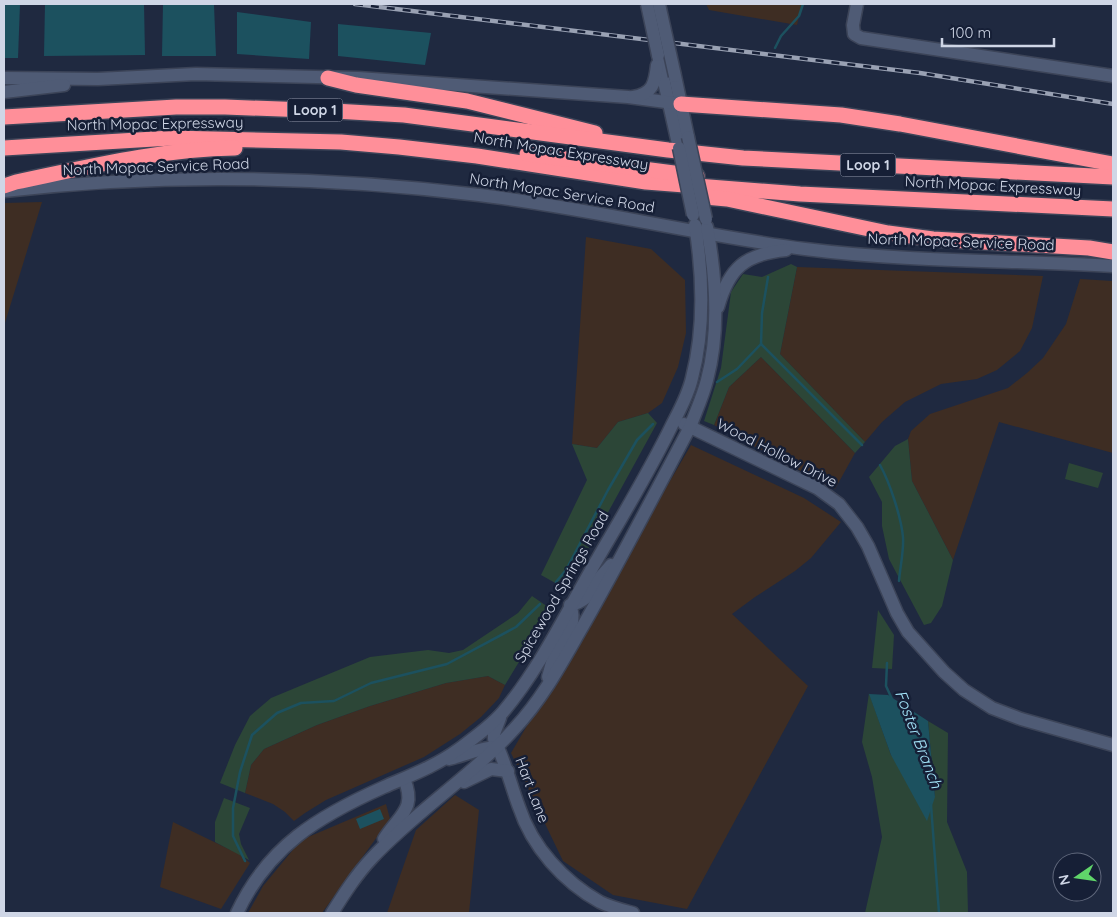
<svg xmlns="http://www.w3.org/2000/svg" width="1117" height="917" font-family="Quicksand,sans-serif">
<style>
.commercial{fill:#3e2d23}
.green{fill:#2c4637}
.water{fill:#1c515f}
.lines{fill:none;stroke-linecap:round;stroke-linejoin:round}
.stream{stroke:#1c515f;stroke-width:2.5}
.secondary-casing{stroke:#3c4458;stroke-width:15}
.highway-casing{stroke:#3c4458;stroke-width:18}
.secondary{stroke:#4f5b75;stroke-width:12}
.highway{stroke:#ff8f99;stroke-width:15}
.rail-casing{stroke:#99a1b3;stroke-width:4.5}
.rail{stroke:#161f36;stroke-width:2.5;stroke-dasharray:8;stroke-linecap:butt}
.secondary-bridge-casing{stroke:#3c4458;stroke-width:15;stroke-linecap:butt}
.secondary-bridge{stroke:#4f5b75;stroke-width:12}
.labels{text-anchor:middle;stroke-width:5;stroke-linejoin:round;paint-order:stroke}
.shield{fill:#161f36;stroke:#989fb1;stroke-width:1}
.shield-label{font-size:14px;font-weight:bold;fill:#cfd6e6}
.street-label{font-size:15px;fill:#cfd6e6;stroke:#161f36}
.water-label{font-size:16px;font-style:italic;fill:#a2e3f8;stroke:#161f36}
</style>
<rect width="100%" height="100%" fill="#1f2940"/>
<!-- commercial -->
<g class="commercial">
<polygon points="706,4 802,4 797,25 709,10"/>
<polygon points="42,202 4,326 4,203"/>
<polygon points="586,237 651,249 685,280 686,333 678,367 662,403 648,413 618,422 597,448 572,444"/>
<polygon points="797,267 1043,276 1032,328 1020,351 997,370 977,379 941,384 905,402 882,422 865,442 780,354"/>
<polygon points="1080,279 1113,281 1113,453 999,422 953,560 912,481 908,439 911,431 930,414 1008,388 1027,373 1043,358 1066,324"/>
<polygon points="761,357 855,453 835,489 714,425 729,387"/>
<polygon points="691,445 804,498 841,522 811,558 795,571 755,597 732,614 808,686 687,909 613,895 563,861 511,753"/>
<polygon points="488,676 505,685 499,698 481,717 460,734 424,757 326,800 305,813 294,821 285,812 273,804 245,793 251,765 264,749 317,725 370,706 446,683"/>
<polygon points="455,795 479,810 469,913 387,913 416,830"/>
<polygon points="386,804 390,819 322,913 248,913 263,886 301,840"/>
<polygon points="173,822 239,854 250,863 221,909 160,887"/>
</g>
<!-- green -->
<g class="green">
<polygon points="791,264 797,267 780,354 865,442 855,453 761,357 729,387 714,425 704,421 721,368 731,292 743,274 762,277"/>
<polygon points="648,413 657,423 566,589 541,575 587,480 572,444 597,448 618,422"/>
<polygon points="908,439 912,481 953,560 942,606 931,623 924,625 889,559 882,526 882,502 869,477 895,446"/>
<polygon points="1069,463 1103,473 1098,488 1065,479"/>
<polygon points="532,596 551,609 505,685 488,676 446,683 370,706 317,725 264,749 251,765 245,793 220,783 235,745 250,716 271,698 370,657 428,650 449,653 463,650 518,613"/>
<polygon points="878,610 894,635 892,669 872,668"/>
<polygon points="869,693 891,755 935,797 928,721 948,733 947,822 967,872 968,913 865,913 882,837 872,777 862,742"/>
<polygon points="224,798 250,808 239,834 241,844 249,860 215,842 215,822"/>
</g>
<!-- water -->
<g class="water">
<polygon points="4,4 20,4 18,58 4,58"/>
<polygon points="45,4 144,4 145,55 44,56"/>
<polygon points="163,4 214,5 216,56 162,56"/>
<polygon points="237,12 311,22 309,59 237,54"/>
<polygon points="338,24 431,33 425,65 338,56"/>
<polygon points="869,694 888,695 928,721 935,797 927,821 891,755"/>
<polygon points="380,809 384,819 360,829 356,819"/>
</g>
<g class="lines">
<!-- stream -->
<g class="stream">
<polyline points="775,48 781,36 799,16 803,4"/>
<polyline points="768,277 762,313 761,344 862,445"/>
<polyline points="717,382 737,369 761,344"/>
<path d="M880,465C890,483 901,517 903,537C904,551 900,567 899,581"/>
<polyline points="556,582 566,570 608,490 637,440 653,424"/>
<polyline points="887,663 886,686 892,699"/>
<polyline points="931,805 939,913"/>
<polyline points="245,861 233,836 233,808 240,772 252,735 277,713 301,703 334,701 371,683 447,664 516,627 540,604"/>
</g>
<!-- secondary casing -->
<g class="secondary-casing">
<g id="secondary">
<polyline points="857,4 853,25 854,34 861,38 1113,76"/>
<polyline points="658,55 679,148"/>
<polyline points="675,76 688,137"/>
<polyline points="4,78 98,79 196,74 358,78 628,97 681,104"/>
<polyline points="4,92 64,85"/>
<path d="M633,97C653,94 655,83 657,65"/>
<path d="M4,191C161,173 322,176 479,195C589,208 696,235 805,249C907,262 1011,260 1113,266"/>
<path d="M718,307C729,268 745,254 786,250"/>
<polyline points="684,424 817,488 839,504 857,527 868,546 897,613 908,632 944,672 964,690 992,708 1021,719 1113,745"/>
<path d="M548,677C550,671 551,664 554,658C562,640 579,626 570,605C587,601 588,595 597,581C601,576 606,571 611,565"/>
<path d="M500,718L494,734V739C506,763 510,783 519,807C532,847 564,882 600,902C610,907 622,910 633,913"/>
<path d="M449,759C466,755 481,747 498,747"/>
<polyline points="464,782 491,769 508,771"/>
<path d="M384,839C399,815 417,809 404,779"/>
<path d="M237,913C268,846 319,816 384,787C409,776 436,766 459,749C474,738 491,726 503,712C541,667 568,609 598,558C623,515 649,472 671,427C679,411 688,396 692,378C705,328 703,275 695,225"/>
<path d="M332,913C344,894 356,875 372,858C416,811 472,776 515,728C544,697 563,660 584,624C621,559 655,493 690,427C696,411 703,396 707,380C720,331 716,276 707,227"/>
</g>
</g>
<!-- highway casing -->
<g class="highway-casing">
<g id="highway">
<polyline points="328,78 356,85 467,101 595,133"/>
<polyline points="681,104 841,115 900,124 1113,164"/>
<polyline points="4,117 176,107 225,107 334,111 404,115 668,150 743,158 1113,177"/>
<polyline points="4,148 171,138 341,142 399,147 477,156 646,182 800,194 1113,209"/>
<polyline points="527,154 697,176"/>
<path d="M4,186L16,182C88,167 161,149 235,148"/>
<polyline points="705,197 727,199 888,233 933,239 1089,248 1113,252"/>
</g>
</g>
<!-- secondary -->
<use href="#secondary" class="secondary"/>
<!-- highway -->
<use href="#highway" class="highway"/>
<!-- rail casing -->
<g class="rail-casing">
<polyline id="rail" points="355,4 920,73 1113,104"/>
</g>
<!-- rail -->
<use href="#rail" class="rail"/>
<!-- secondary-bridge casing -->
<g class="secondary-bridge-casing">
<g id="secondary-bridge">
<polyline points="647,4 658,55"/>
<polyline points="659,4 675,76"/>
<polyline points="688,137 706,219"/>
<polyline points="679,148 693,215"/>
</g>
</g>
<!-- secondary-bridge -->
<use href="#secondary-bridge" class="secondary-bridge"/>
</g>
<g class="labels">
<!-- shield labels -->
<g class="shield">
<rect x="287.5" y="98.5" width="55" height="23" rx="4"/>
<rect x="840.5" y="153.5" width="55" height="23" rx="4"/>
</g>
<g class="shield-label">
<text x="315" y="115">Loop 1</text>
<text x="868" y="170">Loop 1</text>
</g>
<!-- street labels -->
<g class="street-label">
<text transform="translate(155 124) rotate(-1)" y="5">North Mopac Expressway</text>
<text transform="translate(561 151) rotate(9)" y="5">North Mopac Expressway</text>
<text transform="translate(156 167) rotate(-2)" y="5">North Mopac Service Road</text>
<text transform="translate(993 186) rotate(3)" y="5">North Mopac Expressway</text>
<text transform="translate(562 193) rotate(9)" y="5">North Mopac Service Road</text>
<text transform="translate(961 242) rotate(2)" y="5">North Mopac Service Road</text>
<text transform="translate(777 453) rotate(27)" y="5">Wood Hollow Drive</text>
<text transform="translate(562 587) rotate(-60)" y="5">Spicewood Springs Road</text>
<text transform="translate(532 790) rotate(69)" y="5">Hart Lane</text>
</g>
<!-- water labels -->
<g class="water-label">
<text transform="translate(919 739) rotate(69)" y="6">Foster Branch</text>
</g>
</g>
<!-- border -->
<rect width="1117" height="917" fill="none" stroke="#cfd6e6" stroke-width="10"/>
<!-- north arrow -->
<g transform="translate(1077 877) rotate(257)"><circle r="24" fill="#161f36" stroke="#60687c"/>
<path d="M0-4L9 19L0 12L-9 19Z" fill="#60d56a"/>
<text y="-8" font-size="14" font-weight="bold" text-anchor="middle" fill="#cfd6e6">N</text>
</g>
<!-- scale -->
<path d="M942 38v8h112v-8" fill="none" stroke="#cfd6e6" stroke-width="2.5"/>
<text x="950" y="38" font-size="15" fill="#cfd6e6" stroke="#161f36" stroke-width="4" paint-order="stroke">100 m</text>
</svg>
